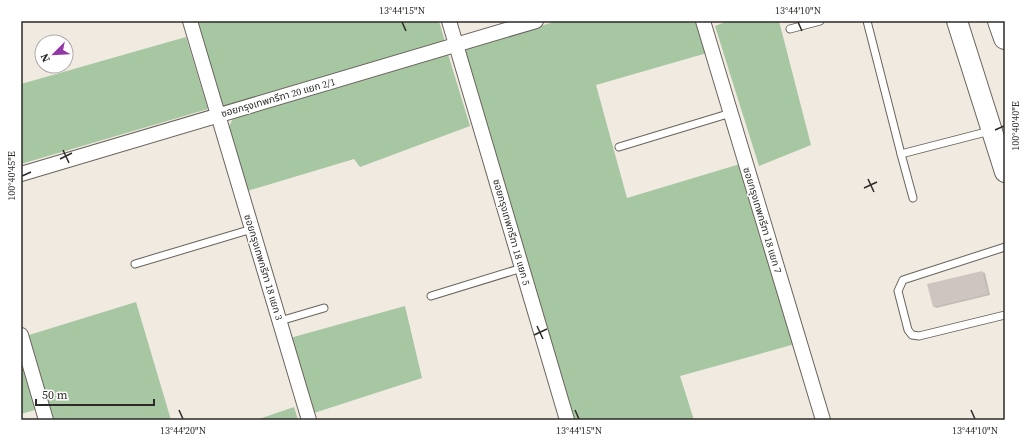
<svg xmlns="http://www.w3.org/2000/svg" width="1026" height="441" font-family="'Source Serif 4','Noto Sans Thai',serif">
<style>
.green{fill:#a6c7a2}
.shadow{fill:#0003}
.building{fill:#cfc5c0}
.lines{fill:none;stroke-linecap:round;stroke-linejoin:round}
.service-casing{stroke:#69635c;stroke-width:9}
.minor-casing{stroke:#69635c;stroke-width:16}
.secondary-casing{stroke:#69635c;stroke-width:22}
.motorway-casing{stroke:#69635c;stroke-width:24}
.service{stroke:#fff;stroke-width:7}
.minor{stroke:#fff;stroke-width:14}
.secondary{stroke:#fff;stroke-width:20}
.motorway{stroke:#fff;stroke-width:22}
.ticks{fill:none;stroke:#2d2a27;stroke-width:1.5}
.labels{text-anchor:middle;stroke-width:3;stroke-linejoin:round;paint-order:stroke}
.street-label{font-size:10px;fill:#2d2a27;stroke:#fff}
.neatline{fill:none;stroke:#2d2a27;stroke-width:1.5}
.ticks-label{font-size:10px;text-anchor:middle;fill:#2d2a27}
</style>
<rect width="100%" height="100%" fill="#f0eae1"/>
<!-- green -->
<g class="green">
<polygon points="195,21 439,21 445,42 332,74 221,107"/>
<polygon points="557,21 698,21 707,53 596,85 627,198 740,164 795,344 680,376 694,420 572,420 462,50"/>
<polygon points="728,21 779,21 811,145 759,166 715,26"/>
<polygon points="186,37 208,109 21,164 21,84"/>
<polygon points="448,54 470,126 360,167 354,159 247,191 228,129 234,116"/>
<polygon points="136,302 171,420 53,420 29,335"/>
<polygon points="405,306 422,378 314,413 290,338"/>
<polygon points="21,362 35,410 21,414"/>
<polygon points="294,407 298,420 256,420"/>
</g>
<!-- shadow -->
<polygon class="shadow" points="982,272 985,273 990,295 936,308 934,306"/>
<!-- building -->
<polygon class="building" points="982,271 988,294 933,307 927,284"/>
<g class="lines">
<!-- service casing -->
<g class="service-casing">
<g id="service">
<polyline points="867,21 901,154"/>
<polyline points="790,29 820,21"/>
<polyline points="619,147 731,113"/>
<polyline points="913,198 901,154 990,131"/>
<polyline points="1005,247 903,280 898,291 908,330 912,335 919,336 1005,315"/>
<polyline points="135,264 252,229"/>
<polyline points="431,296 522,268"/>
<polyline points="280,321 324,308"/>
</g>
</g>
<!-- minor casing -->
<g class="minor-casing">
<g id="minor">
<polyline points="190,21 309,420"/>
<polyline points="449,21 567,420"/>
<polyline points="703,21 823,420"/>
<polyline points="21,174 536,21"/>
<polyline points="21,335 46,420"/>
</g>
</g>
<!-- secondary casing -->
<g class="secondary-casing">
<polyline id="secondary" points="957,21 1005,172"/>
</g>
<!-- motorway casing -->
<g class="motorway-casing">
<polyline id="motorway" points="999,21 1005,38"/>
</g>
<!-- service -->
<use href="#service" class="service"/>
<!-- minor -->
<use href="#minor" class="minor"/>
<!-- secondary -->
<use href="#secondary" class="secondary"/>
<!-- motorway -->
<use href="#motorway" class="motorway"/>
</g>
<!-- ticks -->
<path class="ticks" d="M402,22L406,31M798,22L802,31M995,130L1004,126M63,150L69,163M60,159L72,153M22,176L31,172M868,179L874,192M864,188L877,182M537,326L543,339M534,335L547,329M179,410L183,419M575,410L579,419M971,410L975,419"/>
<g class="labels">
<!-- street labels -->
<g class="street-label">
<text transform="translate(278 97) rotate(-16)" y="4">ซอยกรุงเทพกรีฑา 20 แยก 2/1</text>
<text transform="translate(763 220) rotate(73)" y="4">ซอยกรุงเทพกรีฑา 18 แยก 7</text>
<text transform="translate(512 232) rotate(74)" y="4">ซอยกรุงเทพกรีฑา 18 แยก 5</text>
<text transform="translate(264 267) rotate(73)" y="4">ซอยกรุงเทพกรีฑา 18 แยก 3</text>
</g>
</g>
<!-- border -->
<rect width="1026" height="441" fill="none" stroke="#ffffff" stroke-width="44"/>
<!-- north arrow -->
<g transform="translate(54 54) rotate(246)"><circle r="19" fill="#ffffff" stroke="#abaaa9"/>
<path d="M0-3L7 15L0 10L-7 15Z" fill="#9238a4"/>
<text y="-6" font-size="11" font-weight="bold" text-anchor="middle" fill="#2d2a27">N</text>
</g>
<!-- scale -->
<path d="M36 399v6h118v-6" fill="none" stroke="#2d2a27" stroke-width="2"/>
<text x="42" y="399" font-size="12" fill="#2d2a27" stroke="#ffffff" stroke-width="3" paint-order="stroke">50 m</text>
<rect x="22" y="22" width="982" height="397" class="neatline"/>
<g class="ticks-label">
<text x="402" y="14">13°44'15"N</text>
<text x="798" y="14">13°44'10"N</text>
<text transform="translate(1015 126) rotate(-90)" y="4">100°40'40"E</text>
<text transform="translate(11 176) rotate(-90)" y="4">100°40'45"E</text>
<text x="183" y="434">13°44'20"N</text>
<text x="579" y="434">13°44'15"N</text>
<text x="975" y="434">13°44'10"N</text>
</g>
</svg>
